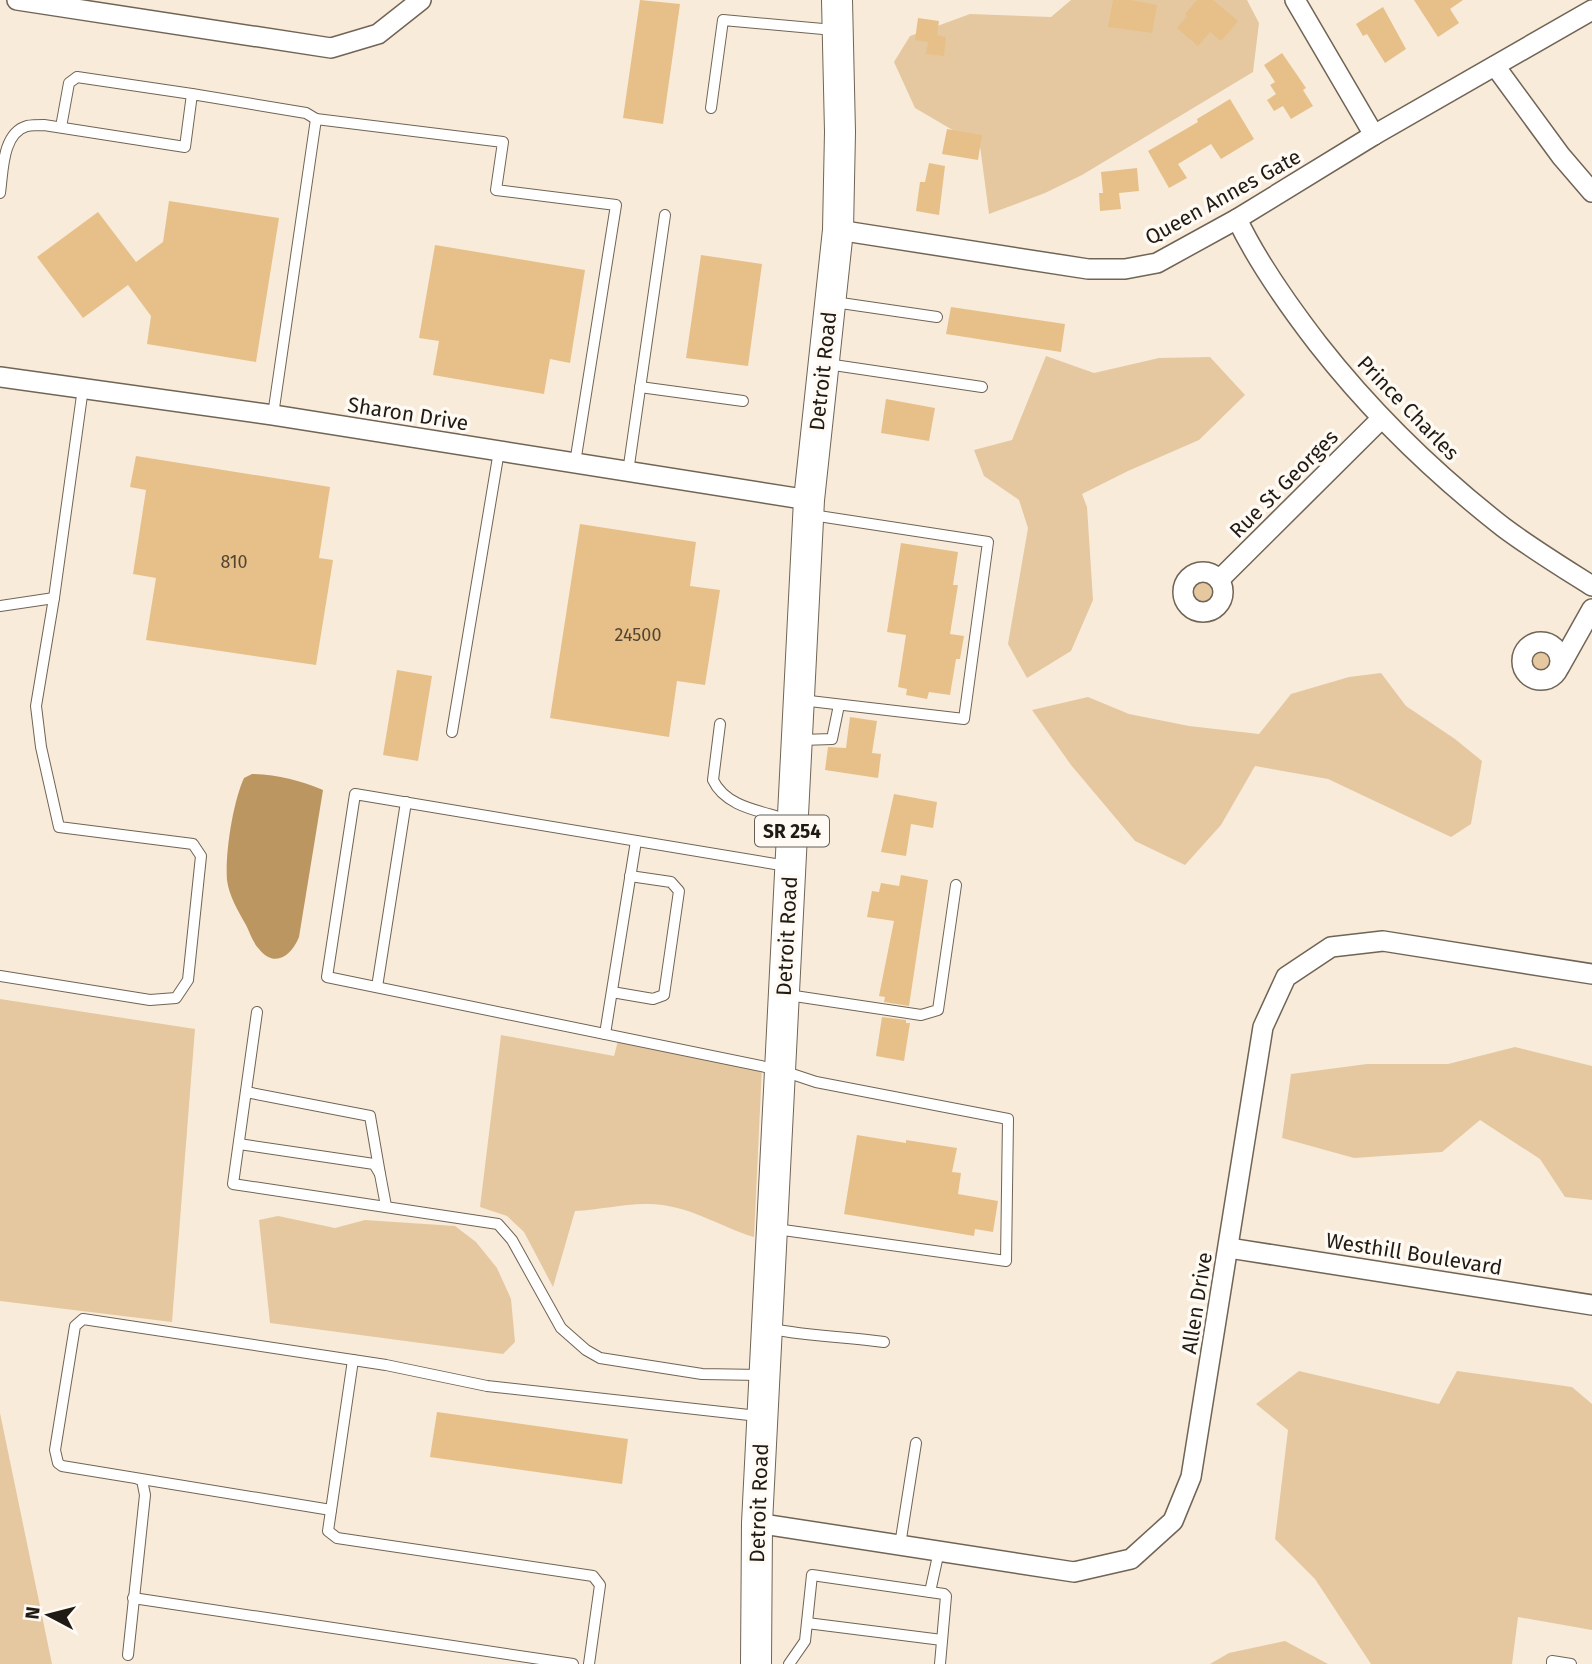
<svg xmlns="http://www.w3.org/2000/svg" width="1592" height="1664" font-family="'Fira Sans',sans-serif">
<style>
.green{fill:#e5c8a0}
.water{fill:#bb9660}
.building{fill:#e7c089}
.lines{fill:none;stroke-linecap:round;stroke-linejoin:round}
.service-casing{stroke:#706455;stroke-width:12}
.minor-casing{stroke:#706455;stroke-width:22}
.primary-casing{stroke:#706455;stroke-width:32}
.service{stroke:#fff;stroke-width:10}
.minor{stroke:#fff;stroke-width:19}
.primary{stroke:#fff;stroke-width:30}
.labels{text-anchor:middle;stroke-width:7;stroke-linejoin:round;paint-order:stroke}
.number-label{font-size:18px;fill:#514431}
.shield{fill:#fffaf3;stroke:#625e57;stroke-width:2}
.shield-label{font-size:19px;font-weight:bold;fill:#1f1b14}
.street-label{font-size:21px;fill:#1f1b14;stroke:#fffaf3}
</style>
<rect width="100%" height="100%" fill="#f8ebda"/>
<!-- green -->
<g class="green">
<polygon points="1071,0 1247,0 1259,23 1253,72 1082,175 1045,193 989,214 980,146 915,108 894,62 910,36 970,14 1051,17"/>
<polygon points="1046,356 1094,373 1159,358 1210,357 1245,395 1199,440 1128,471 1082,494 1087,507 1093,600 1071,651 1027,678 1008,644 1028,528 1019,500 984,476 974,450 1012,440"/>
<circle cx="1203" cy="592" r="11"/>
<circle cx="1541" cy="662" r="11"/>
<polygon points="1381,673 1406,706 1455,739 1482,761 1471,824 1451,837 1328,779 1255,766 1221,825 1185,865 1135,841 1071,765 1032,710 1088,697 1129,714 1189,726 1259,734 1291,694 1349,677"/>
<polygon points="0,999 195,1029 172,1322 0,1301"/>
<path d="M501,1035L614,1056L619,1037L762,1067L754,1237C717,1226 687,1203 645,1204C622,1204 599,1210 575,1211L553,1287L524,1232L507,1216L480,1207Z"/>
<polygon points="1515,1047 1592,1066 1592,1200 1565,1197 1540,1159 1480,1120 1442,1152 1354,1158 1282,1138 1291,1074 1367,1064 1448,1064"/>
<polygon points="278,1216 335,1228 365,1220 455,1226 476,1242 497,1268 511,1299 515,1342 503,1354 270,1323 259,1220"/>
<polygon points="1299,1371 1439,1404 1457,1371 1572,1387 1592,1404 1592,1630 1518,1617 1512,1664 1371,1664 1315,1579 1275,1539 1288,1430 1256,1404"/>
<polygon points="0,1413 52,1664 0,1664"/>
<polygon points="1285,1641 1328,1664 1210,1664 1229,1653"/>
</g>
<!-- water -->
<path class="water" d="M252,774C278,775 299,780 323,790L299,937C292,955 275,969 259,949C253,943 250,933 246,925C238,911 229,896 227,880C225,853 233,802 244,778Z"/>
<!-- building -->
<g class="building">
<polygon points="640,0 680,4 663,124 623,118"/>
<polygon points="1113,0 1131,0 1157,5 1152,33 1108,27"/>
<polygon points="1197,0 1213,0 1238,21 1221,41 1210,32 1198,46 1177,28 1187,16 1185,14"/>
<polygon points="1414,0 1463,0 1450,9 1459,23 1438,37"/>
<polygon points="1383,7 1406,49 1385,63 1367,34 1363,36 1356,24"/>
<polygon points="918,18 939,21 937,35 946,37 944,56 926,54 928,42 915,40"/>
<polygon points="1282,53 1306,88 1303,90 1313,106 1291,119 1283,106 1274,111 1267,100 1276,94 1270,85 1275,82 1264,65"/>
<polygon points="1230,99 1254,139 1221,159 1211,144 1178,164 1187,178 1169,188 1148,151 1198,122 1197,119"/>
<polygon points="947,129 982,135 978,160 942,154"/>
<polygon points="929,163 945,166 939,215 916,211 920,182 925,182"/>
<polygon points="1137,168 1139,191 1119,193 1121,209 1100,211 1099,193 1103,193 1101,172"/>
<polygon points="169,201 279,218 256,362 147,344 151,316 128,285 83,318 37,257 98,212 136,262 163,242"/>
<polygon points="435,245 585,270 570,363 550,359 544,394 433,375 439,341 419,338"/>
<polygon points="701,255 762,264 748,366 686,358"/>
<polygon points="951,307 1065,324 1061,352 946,334"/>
<polygon points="886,399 935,408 929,441 881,433"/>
<polygon points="136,456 330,487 319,558 333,560 316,665 146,640 156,578 133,574 146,490 130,487"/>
<polygon points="580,524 696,542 690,586 720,590 705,685 677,681 669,737 550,718"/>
<polygon points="901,543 958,552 953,585 958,585 950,634 964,636 960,659 956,659 950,695 929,692 927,699 906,695 907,689 898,687 906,635 887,632"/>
<polygon points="397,670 432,676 418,761 383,755"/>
<polygon points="850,717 877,721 872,753 881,754 878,778 825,770 828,747 846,748"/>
<polygon points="894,794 937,802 933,828 911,824 906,856 881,852"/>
<polygon points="901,875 928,880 909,1006 884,1002 885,997 879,996 894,921 867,917 872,891 879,892 881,883 899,886"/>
<polygon points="882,1017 906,1020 906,1023 910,1023 904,1061 876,1056"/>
<polygon points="857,1135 906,1143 906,1140 957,1148 952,1172 961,1173 958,1194 998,1201 993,1232 975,1229 974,1236 844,1214"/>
<polygon points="437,1412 628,1439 622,1484 430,1457"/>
</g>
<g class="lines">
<!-- service casing -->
<g class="service-casing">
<g id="service">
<polyline points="711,108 723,20 834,30"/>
<polyline points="61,127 69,83 77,77 192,94"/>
<path d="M0,193C3,172 2,133 27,126C32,125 39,125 44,125L185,147L192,94L306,113L316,119"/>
<polyline points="834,302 937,317"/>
<polyline points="827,364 982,387"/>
<polyline points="640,387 743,401"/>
<polyline points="273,415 316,119 503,142 496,190 616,205 575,463"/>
<polyline points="628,472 665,215"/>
<polyline points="0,606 54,598"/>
<polyline points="801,700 964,719 988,542 812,515"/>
<path d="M720,724L713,780C726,808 763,811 789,820"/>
<polyline points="452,732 499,451"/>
<polyline points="801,740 832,739 839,705"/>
<polyline points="0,976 150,1000 176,998 188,980 201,856 193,844 59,827 41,747 36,706 54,598 83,388"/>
<polyline points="377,987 406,802"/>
<polyline points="612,992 653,999 664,995 679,891 671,882 630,876"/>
<polyline points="788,995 921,1015 938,1010 956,885"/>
<polyline points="257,1012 233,1184 498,1224 512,1240 561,1328 586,1350 600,1358 702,1374 760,1375"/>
<polyline points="605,1034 636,841"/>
<polyline points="246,1092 370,1116 380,1174"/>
<polyline points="239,1144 374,1164 380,1174 386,1206"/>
<polyline points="776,1229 1006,1261 1008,1119 816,1082 780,1070 327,977 355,794 787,866"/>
<path d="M771,1329C809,1336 846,1337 884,1342"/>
<polyline points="353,1360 328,1531 337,1538 593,1576 600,1585 589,1664"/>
<polyline points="331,1510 62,1466 58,1463 55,1450 75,1326 83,1319 386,1365 487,1386 758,1416"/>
<polyline points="900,1545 916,1443"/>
<polyline points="930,1592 939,1551"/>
<polyline points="133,1598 573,1664"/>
<polyline points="807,1623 942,1640"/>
<polyline points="128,1655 145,1495 142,1480 138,1479"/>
<polyline points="789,1664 805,1641 812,1575 944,1594 946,1596 940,1664"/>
<polyline points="1552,1664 1552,1661 1571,1664"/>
</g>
</g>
<!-- minor casing -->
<g class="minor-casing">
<g id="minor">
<polyline points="17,0 331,48 378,34 421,0"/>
<polyline points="1295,0 1374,135"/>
<polyline points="1495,66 1561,156 1592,192"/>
<path d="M1237,219C1258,263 1288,305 1318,344C1372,413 1434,473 1503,527C1531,548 1562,567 1592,586"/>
<polyline points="838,230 1088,269 1125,269 1157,263 1237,219 1374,135 1592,10"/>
<polyline points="0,377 273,415 809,500"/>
<circle cx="1203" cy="592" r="20"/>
<polyline points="1219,580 1381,419"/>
<circle cx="1541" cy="661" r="19"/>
<polyline points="1560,666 1592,609"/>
<polyline points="1229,1248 1592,1305"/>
<polyline points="757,1523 1074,1572 1131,1559 1173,1521 1191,1477 1263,1027 1286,977 1331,947 1383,941 1592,974"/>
</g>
</g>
<!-- primary casing -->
<g class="primary-casing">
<polyline id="primary" points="756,1664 757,1523 809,500 838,230 840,132 837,0"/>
</g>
<!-- service -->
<use href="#service" class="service"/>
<!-- minor -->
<use href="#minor" class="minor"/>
<!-- primary -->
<use href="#primary" class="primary"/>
</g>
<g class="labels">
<!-- number labels -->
<g class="number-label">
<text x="234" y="568">810</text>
<text x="638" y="641">24500</text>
</g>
<!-- shield labels -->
<rect class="shield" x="755" y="815.5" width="74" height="31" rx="5"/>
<g class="shield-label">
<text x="792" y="838">SR 254</text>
</g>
<!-- street labels -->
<g class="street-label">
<text transform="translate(1223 197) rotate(-29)" y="7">Queen Annes Gate</text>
<text transform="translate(823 371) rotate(-84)" y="7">Detroit Road</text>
<text transform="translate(1408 408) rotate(46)" y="7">Prince Charles</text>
<text transform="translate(408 414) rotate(9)" y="7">Sharon Drive</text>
<text transform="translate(1284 484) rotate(-45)" y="7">Rue St Georges</text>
<text transform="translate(787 936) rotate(-87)" y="7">Detroit Road</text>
<text transform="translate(1414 1254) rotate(9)" y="7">Westhill Boulevard</text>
<text transform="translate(1197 1303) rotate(-81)" y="7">Allen Drive</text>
<text transform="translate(759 1503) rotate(-88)" y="7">Detroit Road</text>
</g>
</g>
<!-- north arrow -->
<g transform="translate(49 1615) rotate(277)" stroke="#fffaf3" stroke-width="5" paint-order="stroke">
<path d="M0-5L12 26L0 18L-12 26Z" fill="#1f1b14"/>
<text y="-10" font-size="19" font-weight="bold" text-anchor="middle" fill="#1f1b14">N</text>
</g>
</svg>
